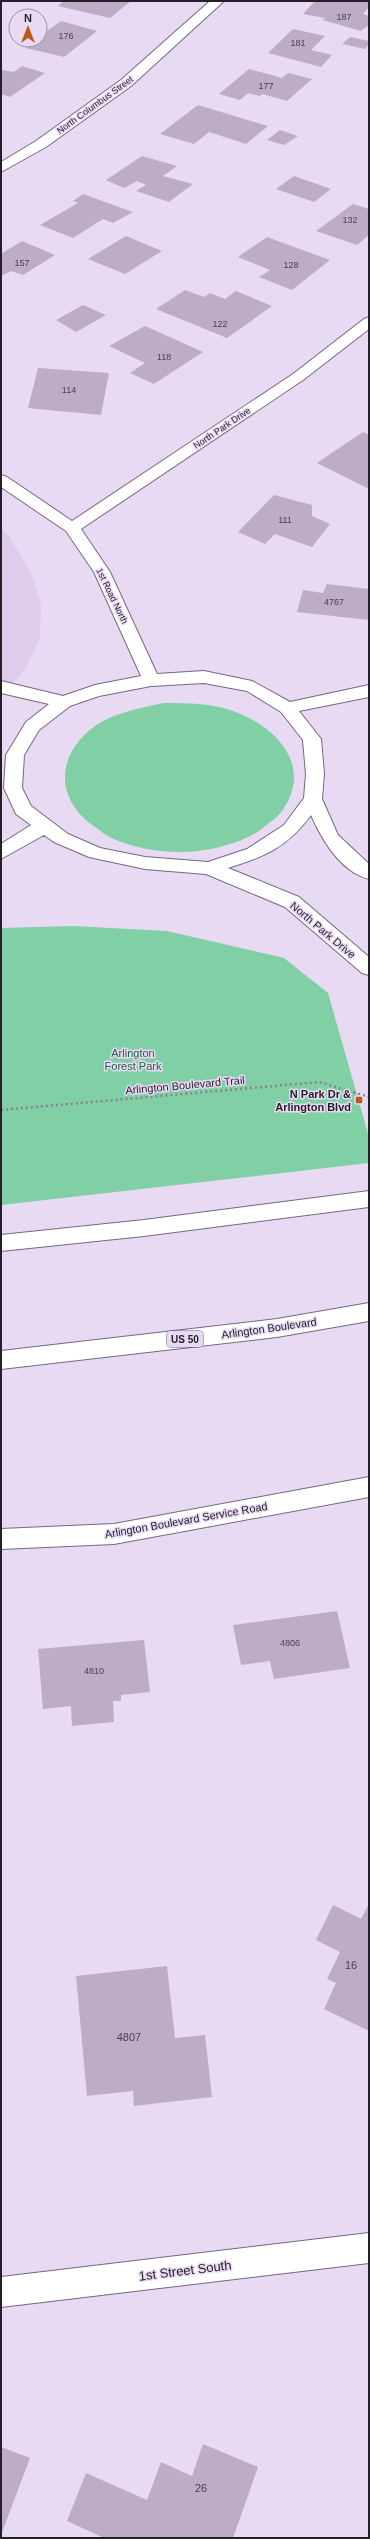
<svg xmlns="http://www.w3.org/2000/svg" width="370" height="2539" font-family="Arial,sans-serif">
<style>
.built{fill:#dfccec}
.green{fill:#81cfa5}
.building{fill:#bdacc4}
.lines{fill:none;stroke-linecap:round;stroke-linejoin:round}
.minor-casing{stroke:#76687f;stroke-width:2}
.highway-casing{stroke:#76687f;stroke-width:2}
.path{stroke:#8b8193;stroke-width:2.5;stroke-dasharray:2 3;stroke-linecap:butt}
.minor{fill:#fff;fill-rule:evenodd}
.highway{fill:#fff;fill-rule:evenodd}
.poi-dot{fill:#ba5a14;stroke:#e9daf4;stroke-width:1.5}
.labels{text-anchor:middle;stroke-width:3;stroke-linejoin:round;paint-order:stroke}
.number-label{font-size:9px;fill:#4a424e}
.far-street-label{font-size:9px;fill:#231e27;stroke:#e9daf4}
.shield{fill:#e9daf4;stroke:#5e5664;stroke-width:1}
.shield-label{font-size:10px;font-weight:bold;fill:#231e27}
.street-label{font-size:11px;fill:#231e27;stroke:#e9daf4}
.park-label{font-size:11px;fill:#216244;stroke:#e9daf4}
.poi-label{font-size:11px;font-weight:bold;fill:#231e27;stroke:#e9daf4;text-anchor:end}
.near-number-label{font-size:11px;fill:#4a424e}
.near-street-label{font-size:13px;fill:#231e27;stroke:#e9daf4}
</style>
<rect width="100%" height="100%" fill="#e9daf4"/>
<!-- built -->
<polygon class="built" points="1,529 8,535 30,570 41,605 40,638 25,669 1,696"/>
<!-- green -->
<g class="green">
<path d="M164,703C187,703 211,703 233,711C276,726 314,766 282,811C278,817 270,822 264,827C250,839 229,845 211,849C180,855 146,852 116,840C110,838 103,833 98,829C55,802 54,756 95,726C115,712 141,708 164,703Z"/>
<polygon points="73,926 167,931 284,958 328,993 369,1137 369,1163 1,1205 1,928"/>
</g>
<!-- building -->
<g class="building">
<polygon points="64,1 131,1 110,18 58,6"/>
<polygon points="315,1 369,1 369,7 363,14 369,16 369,25 361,31 323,20 325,18 303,14"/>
<polygon points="61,21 97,31 64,57 26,48 35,42 31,40 40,40 40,29 47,31"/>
<polygon points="293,29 325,36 311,50 332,55 321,67 268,53"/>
<polygon points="350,37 369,41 369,44 365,49 342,44"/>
<polygon points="22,66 45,73 10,97 1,94 1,70 14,72"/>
<polygon points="249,69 282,78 288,73 312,79 287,101 262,94 260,96 248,93 240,100 219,94"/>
<polygon points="198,105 268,126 246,144 209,132 194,144 160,134"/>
<polygon points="280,130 298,136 284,145 267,140"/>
<polygon points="142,156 177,166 163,176 193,184 169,202 136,191 146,185 137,181 124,188 106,180"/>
<polygon points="294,176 331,189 314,202 276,189"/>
<polygon points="83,194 133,212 113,223 103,219 73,238 40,225 78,203 73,201"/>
<polygon points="353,204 369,209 369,235 357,245 316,231"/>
<polygon points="126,236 162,251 125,274 88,259"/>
<polygon points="267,237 330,260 292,290 259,277 270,270 238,257"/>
<polygon points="22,241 55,255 23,275 11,271 1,276 1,254"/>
<polygon points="185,290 204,297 210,293 225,299 236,291 272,306 227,338 156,309"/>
<polygon points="83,305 106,315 76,332 56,320"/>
<polygon points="145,326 203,352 154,384 130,373 145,363 109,346"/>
<polygon points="38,368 109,373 101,415 28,408"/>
<polygon points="363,432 369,435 369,489 317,463"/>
<polygon points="274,495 312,505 312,516 330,524 312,547 275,534 265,544 238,532"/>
<polygon points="327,584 369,589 369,620 297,612 303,590 323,593"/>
<polygon points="337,1611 350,1668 274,1679 270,1661 241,1665 233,1625"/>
<polygon points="144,1640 150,1692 121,1695 121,1701 113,1701 114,1722 72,1726 71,1706 43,1709 38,1649"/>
<polygon points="369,1904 369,2031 324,2009 336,1983 327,1979 340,1952 316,1940 333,1905 361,1919"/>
<polygon points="167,1966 175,2038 205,2035 212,2097 134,2106 133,2091 87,2096 76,1976"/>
<polygon points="203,2444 258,2467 233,2538 104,2538 67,2521 86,2473 147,2500 161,2462 192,2476"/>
<polygon points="1,2447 30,2458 1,2535"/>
</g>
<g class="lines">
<!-- minor casing -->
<g class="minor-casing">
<g id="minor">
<polygon points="210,1 224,1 131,86 46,147 1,172 1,162 36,141 121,80"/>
<path d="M369,317V329L303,380L81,529L110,572L157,674L204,671L252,681L290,702L369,685V697L299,711L321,739L324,774L322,799L338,835L369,864V879C341,872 322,840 311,815C288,847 264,857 228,868L299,897L369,957V975L362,973L285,907L206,874L145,869L89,857L54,842L44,835L1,859V844L31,825L16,814L4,788L6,755L26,722L49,704L1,693V681L63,696L95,685L141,676L94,572L66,531L1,487V475L7,477L72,521L293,374L364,319ZM204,683L247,691L281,712L303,740L306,774L304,798L284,825L247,849L208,862L145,857L100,848L68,834L31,806L22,788L24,755L39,730L70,706L99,696L151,686Z"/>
<polygon points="369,1477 369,1497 114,1544 1,1549 1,1529 114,1524"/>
<polygon points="369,2233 369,2263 1,2307 1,2277"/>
</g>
</g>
<!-- highway casing -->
<g class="highway-casing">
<g id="highway">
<polygon points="369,1191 369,1207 144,1236 1,1251 1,1235 144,1220"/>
<polygon points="369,1303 369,1321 277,1337 1,1369 1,1351 277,1319"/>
</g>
</g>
<!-- path -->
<polyline class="path" points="1,1110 319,1082 369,1097"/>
<!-- minor -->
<use href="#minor" class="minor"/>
<!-- highway -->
<use href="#highway" class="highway"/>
</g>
<!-- markers -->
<rect class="poi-dot" x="355" y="1096" width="8" height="8" rx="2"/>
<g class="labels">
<!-- number labels -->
<g class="number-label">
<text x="344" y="20">187</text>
<text x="66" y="39">176</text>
<text x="298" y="46">181</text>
<text x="266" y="89">177</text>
<text x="350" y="223">132</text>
<text x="22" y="266">157</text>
<text x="291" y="268">128</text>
<text x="220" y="327">122</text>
<text x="164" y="360">118</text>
<text x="69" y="393">114</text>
<text x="285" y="523">111</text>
<text x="334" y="605">4767</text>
<text x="290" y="1646">4806</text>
<text x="94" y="1674">4810</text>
</g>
<!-- far-street labels -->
<g class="far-street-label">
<text transform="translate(95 105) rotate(-36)" y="3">North Columbus Street</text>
<text transform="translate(222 428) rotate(-34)" y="3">North Park Drive</text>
<text transform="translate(112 596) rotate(64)" y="3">1st Road North</text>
</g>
<!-- shield labels -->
<rect class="shield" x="167" y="1331" width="36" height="16" rx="3"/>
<g class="shield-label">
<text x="185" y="1343">US 50</text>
</g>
<!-- street labels -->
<g class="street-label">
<text transform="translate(323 930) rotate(40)" y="4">North Park Drive</text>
<text transform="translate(185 1085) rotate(-5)" y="4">Arlington Boulevard Trail</text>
<text transform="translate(269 1328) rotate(-8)" y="4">Arlington Boulevard</text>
<text transform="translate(186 1520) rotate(-10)" y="4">Arlington Boulevard Service Road</text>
</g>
<!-- park labels -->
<g class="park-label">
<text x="133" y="1057">Arlington<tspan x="133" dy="13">Forest Park</tspan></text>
</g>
<!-- poi labels -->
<g class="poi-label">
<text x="351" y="1098">N Park Dr &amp;<tspan x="351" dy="13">Arlington Blvd</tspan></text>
</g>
<!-- near-number labels -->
<g class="near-number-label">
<text x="351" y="1969">16</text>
<text x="129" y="2041">4807</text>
<text x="201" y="2492">26</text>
</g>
<!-- near-street labels -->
<g class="near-street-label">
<text transform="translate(185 2270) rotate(-7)" y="5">1st Street South</text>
</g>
</g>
<!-- border -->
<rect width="370" height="2539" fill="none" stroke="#231e27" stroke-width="4"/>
<!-- north arrow -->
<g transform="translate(28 28)"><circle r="19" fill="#e9daf4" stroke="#9a8fa2"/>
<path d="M0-3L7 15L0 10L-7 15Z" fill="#ba5a14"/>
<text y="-6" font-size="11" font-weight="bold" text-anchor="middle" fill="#231e27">N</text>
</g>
</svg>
